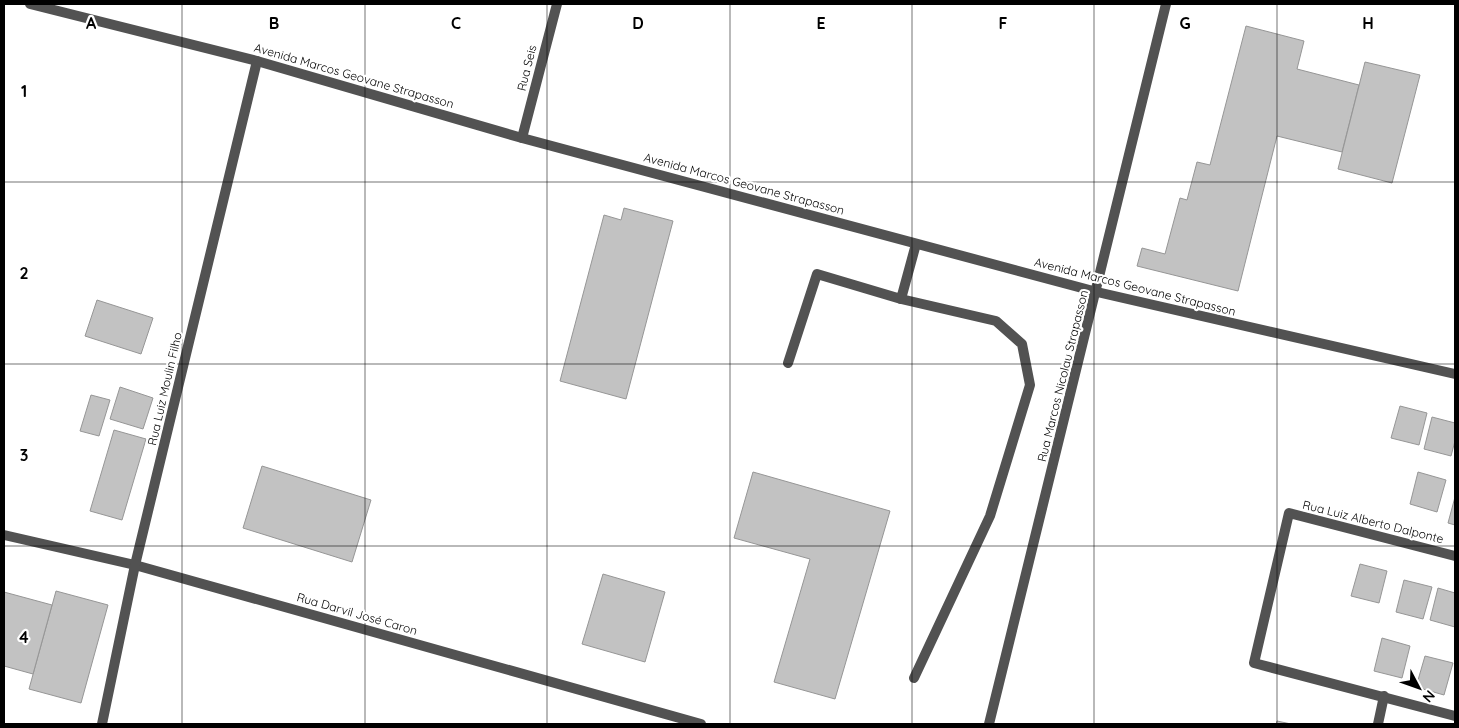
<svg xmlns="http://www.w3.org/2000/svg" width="1459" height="728" font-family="Quicksand,sans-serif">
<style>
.building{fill:#c2c2c2;stroke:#969696}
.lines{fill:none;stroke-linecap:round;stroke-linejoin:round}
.service{stroke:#525252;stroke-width:10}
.minor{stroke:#525252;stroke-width:10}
.grid{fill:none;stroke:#000;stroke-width:1;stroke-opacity:0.55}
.labels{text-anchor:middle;stroke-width:4.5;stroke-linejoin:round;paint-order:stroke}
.street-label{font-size:12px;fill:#000;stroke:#fff}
.grid-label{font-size:16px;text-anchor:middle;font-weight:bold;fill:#000;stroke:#fff;stroke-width:4.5;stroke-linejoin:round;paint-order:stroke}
</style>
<rect width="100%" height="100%" fill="#fff"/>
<!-- building -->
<g class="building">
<polygon points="1246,26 1304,41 1297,69 1359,85 1342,152 1277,136 1238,291 1137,266 1142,248 1165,254 1180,198 1187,200 1197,162 1210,165"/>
<polygon points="1365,62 1420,75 1392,183 1338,169"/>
<polygon points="624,208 673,221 626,399 560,381 604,215 621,220"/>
<polygon points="97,300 153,318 141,354 85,336"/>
<polygon points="120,387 153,398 143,429 110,419"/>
<polygon points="91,395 110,400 99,436 80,431"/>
<polygon points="1400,406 1427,413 1419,445 1391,438"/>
<polygon points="1432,417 1455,423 1455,441 1451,456 1424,449"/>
<polygon points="114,430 146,439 122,520 90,511"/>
<polygon points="262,466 371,500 352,562 243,528"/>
<polygon points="753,472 890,511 835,699 774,682 810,559 734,538"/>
<polygon points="1418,472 1446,480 1437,512 1410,504"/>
<polygon points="1455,497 1455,525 1448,523"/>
<polygon points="1360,564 1387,571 1379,603 1351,596"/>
<polygon points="603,574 665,592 645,662 582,644"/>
<polygon points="1404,580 1432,587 1423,619 1396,612"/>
<polygon points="1438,588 1455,593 1455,627 1430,620"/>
<polygon points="56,591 108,605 81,703 29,689"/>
<polygon points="4,592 52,605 33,674 4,666"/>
<polygon points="1382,638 1410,646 1402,678 1374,671"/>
<polygon points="1425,656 1453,663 1444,695 1416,687"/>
<polygon points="1277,721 1291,724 1276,724"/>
</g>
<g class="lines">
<!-- service -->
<g class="service">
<polyline points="901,299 996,321 1022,344 1030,385 990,516 914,678"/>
<polyline points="788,363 817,274 901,299 916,244"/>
</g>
<!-- minor -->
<g class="minor">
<polyline points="30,4 257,61 522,138 1097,292 1455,374"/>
<polyline points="522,138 557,4"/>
<polyline points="4,535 135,565 701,724"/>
<polyline points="1455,556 1289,513 1254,663 1455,716"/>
<polyline points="102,724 135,565 257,61"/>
<polyline points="989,724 1166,4"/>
<polyline points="1378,724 1384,696"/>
</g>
</g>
<!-- grid -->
<path class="grid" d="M182,4V724M365,4V724M547,4V724M730,4V724M912,4V724M1094,4V724M1277,4V724M4,182H1455M4,364H1455M4,546H1455"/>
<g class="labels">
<!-- street labels -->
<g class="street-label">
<text transform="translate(527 68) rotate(-76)" y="4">Rua Seis</text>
<text transform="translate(354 76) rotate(16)" y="4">Avenida Marcos Geovane Strapasson</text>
<text transform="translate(744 184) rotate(15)" y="4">Avenida Marcos Geovane Strapasson</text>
<text transform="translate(1135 287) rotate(14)" y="4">Avenida Marcos Geovane Strapasson</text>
<text transform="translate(1063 376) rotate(-76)" y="4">Rua Marcos Nicolau Strapasson</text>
<text transform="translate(165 389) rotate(-77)" y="4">Rua Luiz Moulin Filho</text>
<text transform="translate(1373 522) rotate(14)" y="4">Rua Luiz Alberto Dalponte</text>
<text transform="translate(357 614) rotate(16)" y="4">Rua Darvil José Caron</text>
</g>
</g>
<g class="grid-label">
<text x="91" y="29">A</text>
<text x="274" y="29">B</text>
<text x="456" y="29">C</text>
<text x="638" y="29">D</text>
<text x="821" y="29">E</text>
<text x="1003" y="29">F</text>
<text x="1185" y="29">G</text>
<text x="1368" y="29">H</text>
<text x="24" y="97">1</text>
<text x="24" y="279">2</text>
<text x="24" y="461">3</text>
<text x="24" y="643">4</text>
</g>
<!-- border -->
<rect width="1459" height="728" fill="none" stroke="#000000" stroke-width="10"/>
<!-- north arrow -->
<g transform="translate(1419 688) rotate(131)" stroke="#ffffff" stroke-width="4" paint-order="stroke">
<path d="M0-4L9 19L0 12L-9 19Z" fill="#000000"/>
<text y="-8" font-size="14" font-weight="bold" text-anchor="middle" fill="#000000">N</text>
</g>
</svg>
